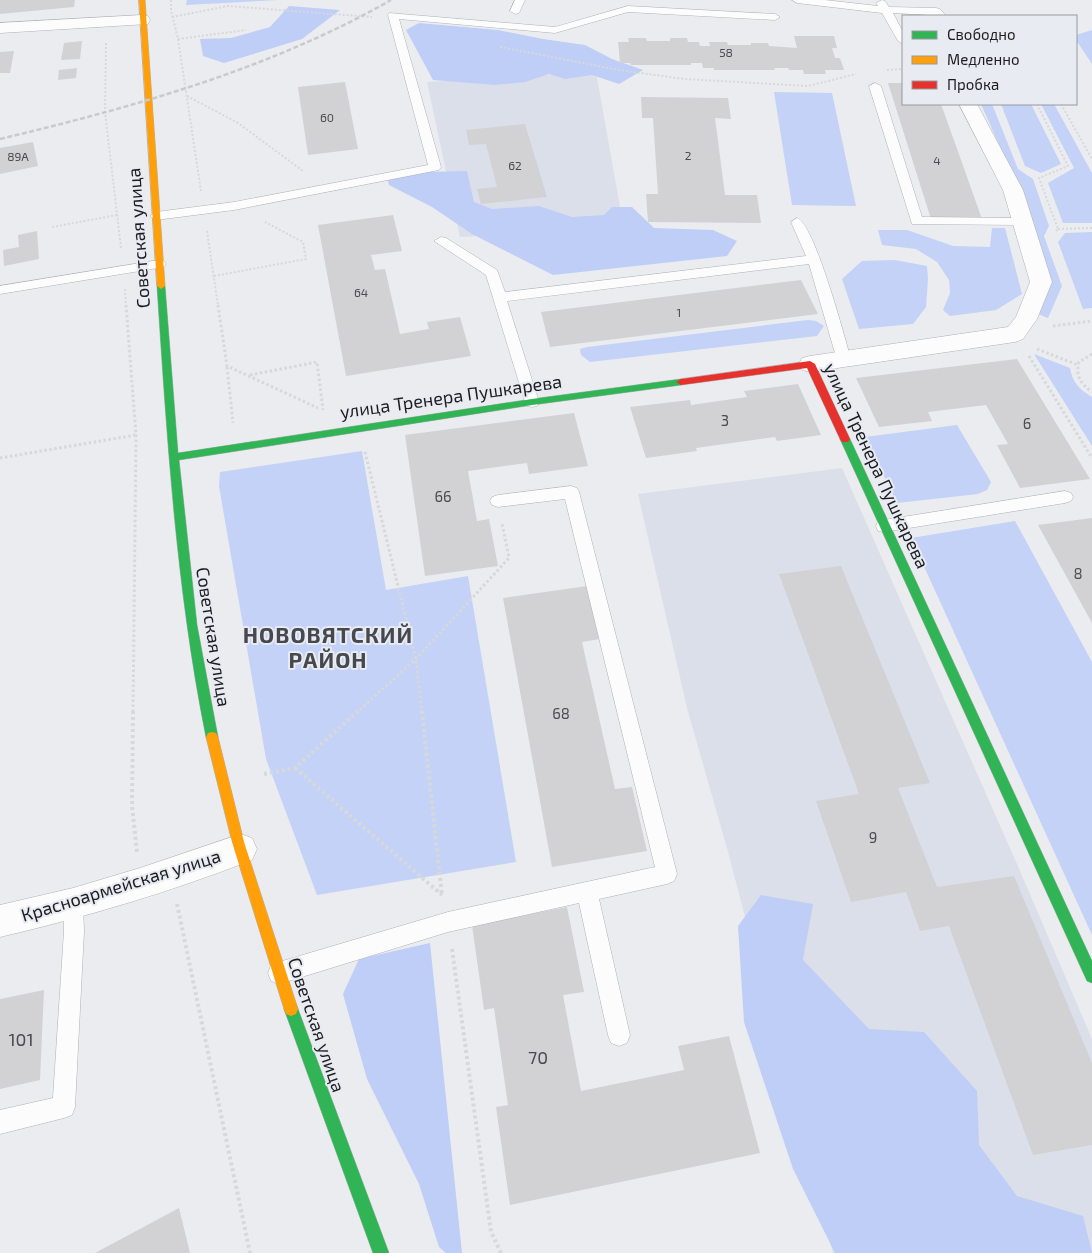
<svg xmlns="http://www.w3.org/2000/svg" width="1092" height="1253" font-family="'Exo 2',sans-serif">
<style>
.built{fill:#dbdfe9}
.green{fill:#c3d2f6}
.forest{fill:#bfcef6}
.building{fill:#d2d2d4}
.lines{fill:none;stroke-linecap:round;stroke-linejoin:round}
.lane-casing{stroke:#afb1b4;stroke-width:1}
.street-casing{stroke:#afb1b4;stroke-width:1}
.fast-casing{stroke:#afb1b4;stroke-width:1}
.slow-casing{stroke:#afb1b4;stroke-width:1}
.jam-casing{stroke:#afb1b4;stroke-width:1}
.path-far2{stroke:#d7d8da;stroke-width:2;stroke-dasharray:2 2;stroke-linecap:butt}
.path-far1{stroke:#d7d8da;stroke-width:3;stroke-dasharray:2.5 2.5;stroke-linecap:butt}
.path{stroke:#d7d8da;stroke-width:4;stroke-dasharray:3 3;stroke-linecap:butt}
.lane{fill:#fcfcfd;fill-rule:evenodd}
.street{fill:#fcfcfd;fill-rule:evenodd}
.fast{fill:#30b455;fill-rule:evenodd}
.slow{fill:#ff9f0a;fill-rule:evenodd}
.jam{fill:#e5322d;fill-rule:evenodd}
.rail{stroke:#cacacb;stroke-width:2.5;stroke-dasharray:5 2.5;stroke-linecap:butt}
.labels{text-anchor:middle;stroke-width:4;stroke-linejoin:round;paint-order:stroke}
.far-number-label{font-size:12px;fill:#4a4b4e}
.number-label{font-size:15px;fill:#4a4b4e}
.street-label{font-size:18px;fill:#1c1d20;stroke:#e8ebf2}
.near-number-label{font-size:18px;fill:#4a4b4e}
.district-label{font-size:22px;font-weight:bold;letter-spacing:1px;fill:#46484e;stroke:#e8ebf2}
</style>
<rect width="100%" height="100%" fill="#eaecf0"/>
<!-- built -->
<g class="built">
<polygon points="596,72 624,229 460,237 427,82"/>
<polygon points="842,468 1017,864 1092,1039 1092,1253 833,1253 727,848 687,708 638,494"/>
</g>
<!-- green -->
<g class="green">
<polygon points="187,0 278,0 186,5"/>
<polygon points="1092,30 1092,64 1076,40 1076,35"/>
<polygon points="774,92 832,93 856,206 792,205"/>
<polygon points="981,104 992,104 1018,169 1033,179 1049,226 1044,236 1062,286 1048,318 1038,314 1012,174"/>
<polygon points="1001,104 1031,104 1061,164 1041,173 1025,166"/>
<polygon points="1041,104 1054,104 1092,173 1092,223 1063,223 1048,183 1074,168"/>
<polygon points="992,228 1005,228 1022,294 996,310 950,316 943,310 950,293 949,280 937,262 916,249 882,245 878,230 907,230 953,246 990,247"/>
<polygon points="1092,232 1092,308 1083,309 1058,242 1065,233"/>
<polygon points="895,260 927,266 928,279 926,307 913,324 859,329 842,279 862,261"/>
<polygon points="808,320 816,321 824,326 817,336 590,362 581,355 580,349 587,347"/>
<path d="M1034,354L1070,368C1072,382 1080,390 1092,397V446Z"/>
<polygon points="957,425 991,482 987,490 978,494 897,503 865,437"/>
<polygon points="362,451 386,590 468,576 516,862 317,895 266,759 219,486 220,472"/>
<polygon points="1015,521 1092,662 1092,935 911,538"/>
</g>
<!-- forest -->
<g class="forest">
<polygon points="289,6 340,10 302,39 224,63 203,56 200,39 231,38 270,27"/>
<polygon points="419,23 498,30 543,39 585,45 612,59 643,70 619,84 592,75 565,79 549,74 525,82 495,85 433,80 406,30"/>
<polygon points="467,171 474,202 492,209 539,206 572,217 604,215 612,207 632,207 654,228 713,230 737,241 727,256 553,275 472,234 432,207 389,185 387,176 428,172"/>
<polygon points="761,895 813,904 803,960 869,1029 924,1032 977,1091 979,1145 1017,1196 1083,1216 1092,1253 835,1253 793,1169 744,1022 738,926"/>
<polygon points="430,943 462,1253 446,1253 439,1247 419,1184 367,1079 343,994 359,959"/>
</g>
<!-- building -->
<g class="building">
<polygon points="0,0 75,0 74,7 0,14"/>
<polygon points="794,36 834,36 837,48 832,48 835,58 840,58 844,70 825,70 826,74 804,74 803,70 789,70 788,68 774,68 775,70 714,70 714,68 703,68 702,63 691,63 691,65 631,65 630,63 620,63 618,42 629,42 628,38 646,38 647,41 670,41 670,38 687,38 688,42 699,42 700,46 710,46 709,42 727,42 728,45 751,45 751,43 768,43 769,46 797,48"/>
<polygon points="82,41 80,59 61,60 64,43"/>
<polygon points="14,51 10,73 0,73 0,52"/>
<polygon points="77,68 76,78 58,80 59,70"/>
<polygon points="345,82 358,149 308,155 298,87"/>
<polygon points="888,83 903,83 903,104 941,104 982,219 931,219"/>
<polygon points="641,97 728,98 731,119 715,118 725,195 757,195 761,223 648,222 646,194 658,194 653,118 642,118"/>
<polygon points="525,124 547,197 481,204 477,189 497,187 486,144 469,145 466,130"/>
<polygon points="33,142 38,166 0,174 0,148"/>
<polygon points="393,215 402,251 371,255 375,270 385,269 400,334 429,329 427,322 460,317 471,356 346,376 318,225"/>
<polygon points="37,231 39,259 4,266 3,250 19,247 18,235"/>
<polygon points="801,280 818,314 550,347 541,312"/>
<polygon points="1017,359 1090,479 1020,488 997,445 1008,444 986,405 928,412 932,421 879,427 856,378"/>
<polygon points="798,384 821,435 777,441 775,437 696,448 697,451 646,458 630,407 690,400 691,405 747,397 744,391"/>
<polygon points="574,413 588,466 529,474 527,463 468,471 477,521 489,519 498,566 425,576 405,435"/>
<polygon points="1092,518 1092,623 1038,525"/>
<polygon points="841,566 930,783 898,788 937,887 1014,876 1092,1063 1092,1145 1033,1155 949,926 920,931 906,892 851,902 816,801 859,794 779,574"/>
<polygon points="587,586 600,639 582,642 615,789 632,787 647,851 552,867 503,598"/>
<polygon points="567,907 584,992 563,995 581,1091 684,1070 678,1046 729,1036 760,1153 510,1205 496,1107 508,1105 494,1008 484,1010 472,925"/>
<polygon points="44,990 40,1080 0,1089 0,999"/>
<polygon points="179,1208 190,1253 95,1253"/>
</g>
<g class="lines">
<!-- lane casing -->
<g class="lane-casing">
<g id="lane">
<polygon points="515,0 525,0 519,13 515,14 510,11"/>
<polygon points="792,0 825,0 878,6 876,3 882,0 885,1 889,7 936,8 940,9 946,16 893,13 903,32 903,44 898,41 882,13 797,3"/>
<polygon points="628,6 775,14 780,17 775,20 628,12 555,33 399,19 441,167 439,170 234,210 156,220 150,216 156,212 234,202 428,165 388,15 389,13 555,27"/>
<polygon points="875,83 881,86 922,217 1023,218 1029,222 1028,225 912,224 869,86"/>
<path d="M797,218C814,222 845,338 851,360L849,364H839L837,360L809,264L507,301L539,402L537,406L532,407L527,406L525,402L486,275L434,241L441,237L446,238L497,270L505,292L806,256L791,222Z"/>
<polygon points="159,260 164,261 166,264 164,267 0,294 0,286"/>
<polygon points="571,486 577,488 579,492 677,874 674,881 667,884 599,899 630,1035 627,1043 619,1046 611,1043 608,1035 579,903 448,932 279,984 271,981 268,973 271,965 279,962 448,912 655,867 565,499 498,507 492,505 490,501 492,497 498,495"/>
<polygon points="1065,491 1071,493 1073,497 1071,501 1065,503 884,532 878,531 876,526 878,521 884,520"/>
<polygon points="73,894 80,897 83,904 84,931 75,1107 72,1115 64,1118 0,1134 0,1110 53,1098 64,931 63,904 66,897"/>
</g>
</g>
<!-- street casing -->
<g class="street-casing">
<g id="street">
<polygon points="142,15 148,16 150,20 148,24 0,33 0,23"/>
<polygon points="959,104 977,104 1023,190 1052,282 1037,319 1023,339 1015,342 810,372 802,370 799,364 802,358 810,356 1008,327 1016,317 1030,282 1003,190"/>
<path d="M241,834L252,838L257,849L252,860C170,892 86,917 0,937V905L73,888L140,868Z"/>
</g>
</g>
<!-- fast casing -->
<g class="fast-casing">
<g id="fast">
<path d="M161,283L165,286L178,453L532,399L681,379L686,382L681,385L532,405L179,460L197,625L218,737L216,741L212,742L208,741L206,737C176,588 167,437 157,286Z"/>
<polygon points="845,435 850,439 1092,961 1092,983 1087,981 840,439"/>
<polygon points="291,1002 296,1004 298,1009 389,1253 373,1253 284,1009 286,1004"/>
</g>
</g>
<!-- slow casing -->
<g class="slow-casing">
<g id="slow">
<polygon points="139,0 145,0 165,286 161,289 157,286"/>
<polygon points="212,732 216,733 218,737 244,842 298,1009 296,1014 291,1016 286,1014 284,1009 232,842 206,737 208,733"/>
</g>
</g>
<!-- jam casing -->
<g class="jam-casing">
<polygon id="jam" points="810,361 815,364 850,439 848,442 842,442 840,439 807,368 681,385 676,382 681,379"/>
</g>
<!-- path-far2 -->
<g class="path-far2">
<polyline points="171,0 171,10 178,39 201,191"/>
<polyline points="172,17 228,6 372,17"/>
<polyline points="178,39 246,30"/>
<polyline points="106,43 105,112 121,248"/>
<polyline points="500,47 619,70 685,79 808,86 856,74"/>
<polyline points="887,70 903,69"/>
<polyline points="187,96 238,123 303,171"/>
<polyline points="1037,104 1068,166 1039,178 1058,229 1055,232"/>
<polyline points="1061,104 1092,159"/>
<polyline points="52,227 117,215"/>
<polyline points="1058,229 1092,228"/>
<polyline points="207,231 218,306"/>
<polyline points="214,276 306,259 303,242 265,222"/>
<polyline points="125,289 126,306"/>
</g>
<!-- path-far1 -->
<g class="path-far1">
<polyline points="126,305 136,435 133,713"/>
<polyline points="218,305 227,366 318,408"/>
<polyline points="1053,326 1092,321"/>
<polyline points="1037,349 1078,365"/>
<path d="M1092,354L1079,362C1075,376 1081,384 1092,392"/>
<polyline points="1029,356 1092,458"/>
<polyline points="227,367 233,423"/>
<polyline points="250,375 317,362 323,410"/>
<polyline points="365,452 416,659 422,713"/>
<polyline points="0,458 136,435"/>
<polyline points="356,713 416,659 509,558 502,523"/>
</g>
<!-- path -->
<g class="path">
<polyline points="133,711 132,806 137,852"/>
<polyline points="422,711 442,896"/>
<polyline points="295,768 442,895"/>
<polyline points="264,774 295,768 358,711"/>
<polyline points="177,904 250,1253"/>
<polyline points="452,949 491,1232 501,1253"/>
</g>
<!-- lane -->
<use href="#lane" class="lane"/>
<!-- street -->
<use href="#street" class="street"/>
<!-- fast -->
<use href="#fast" class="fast"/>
<!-- slow -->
<use href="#slow" class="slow"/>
<!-- jam -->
<use href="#jam" class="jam"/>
<!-- rail -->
<path class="rail" d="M0,139C134,107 270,69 391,0"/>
</g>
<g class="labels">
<!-- far-number labels -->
<g class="far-number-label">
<text x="726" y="57">58</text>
<text x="327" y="122">60</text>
<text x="688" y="160">2</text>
<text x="18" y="161">89А</text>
<text x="937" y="165">4</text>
<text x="515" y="170">62</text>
<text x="361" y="297">64</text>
<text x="679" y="317">1</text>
</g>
<!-- number labels -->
<g class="number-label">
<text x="725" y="426">3</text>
<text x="1027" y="429">6</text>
<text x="443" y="502">66</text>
<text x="1078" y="579">8</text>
<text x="561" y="719">68</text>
<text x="873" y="843">9</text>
</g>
<!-- street labels -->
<g class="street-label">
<text transform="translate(139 238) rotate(-94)" y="6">Советская улица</text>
<text transform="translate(451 397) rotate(-8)" y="6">улица Тренера Пушкарева</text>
<text transform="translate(876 466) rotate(65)" y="6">улица Тренера Пушкарева</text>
<text transform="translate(213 637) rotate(81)" y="6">Советская улица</text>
<text transform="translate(121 886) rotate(-17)" y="6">Красноармейская улица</text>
<text transform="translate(316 1025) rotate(71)" y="6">Советская улица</text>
</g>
<!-- near-number labels -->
<g class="near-number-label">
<text x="21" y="1046">101</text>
<text x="538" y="1064">70</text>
</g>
<!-- district labels -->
<g class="district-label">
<text x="328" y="643">НОВОВЯТСКИЙ<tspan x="328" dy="25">РАЙОН</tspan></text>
</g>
</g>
<!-- legend -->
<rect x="902" y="15" width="175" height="90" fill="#e8ebf2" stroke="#96999e"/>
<rect x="912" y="31" width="25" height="8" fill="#30b455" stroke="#96999e"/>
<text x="947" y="40" font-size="15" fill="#1c1d20">Свободно</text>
<rect x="912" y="56" width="25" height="8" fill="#ff9f0a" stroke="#96999e"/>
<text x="947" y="65" font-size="15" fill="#1c1d20">Медленно</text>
<rect x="912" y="81" width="25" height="8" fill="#e5322d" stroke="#96999e"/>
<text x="947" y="90" font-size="15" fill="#1c1d20">Пробка</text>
</svg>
